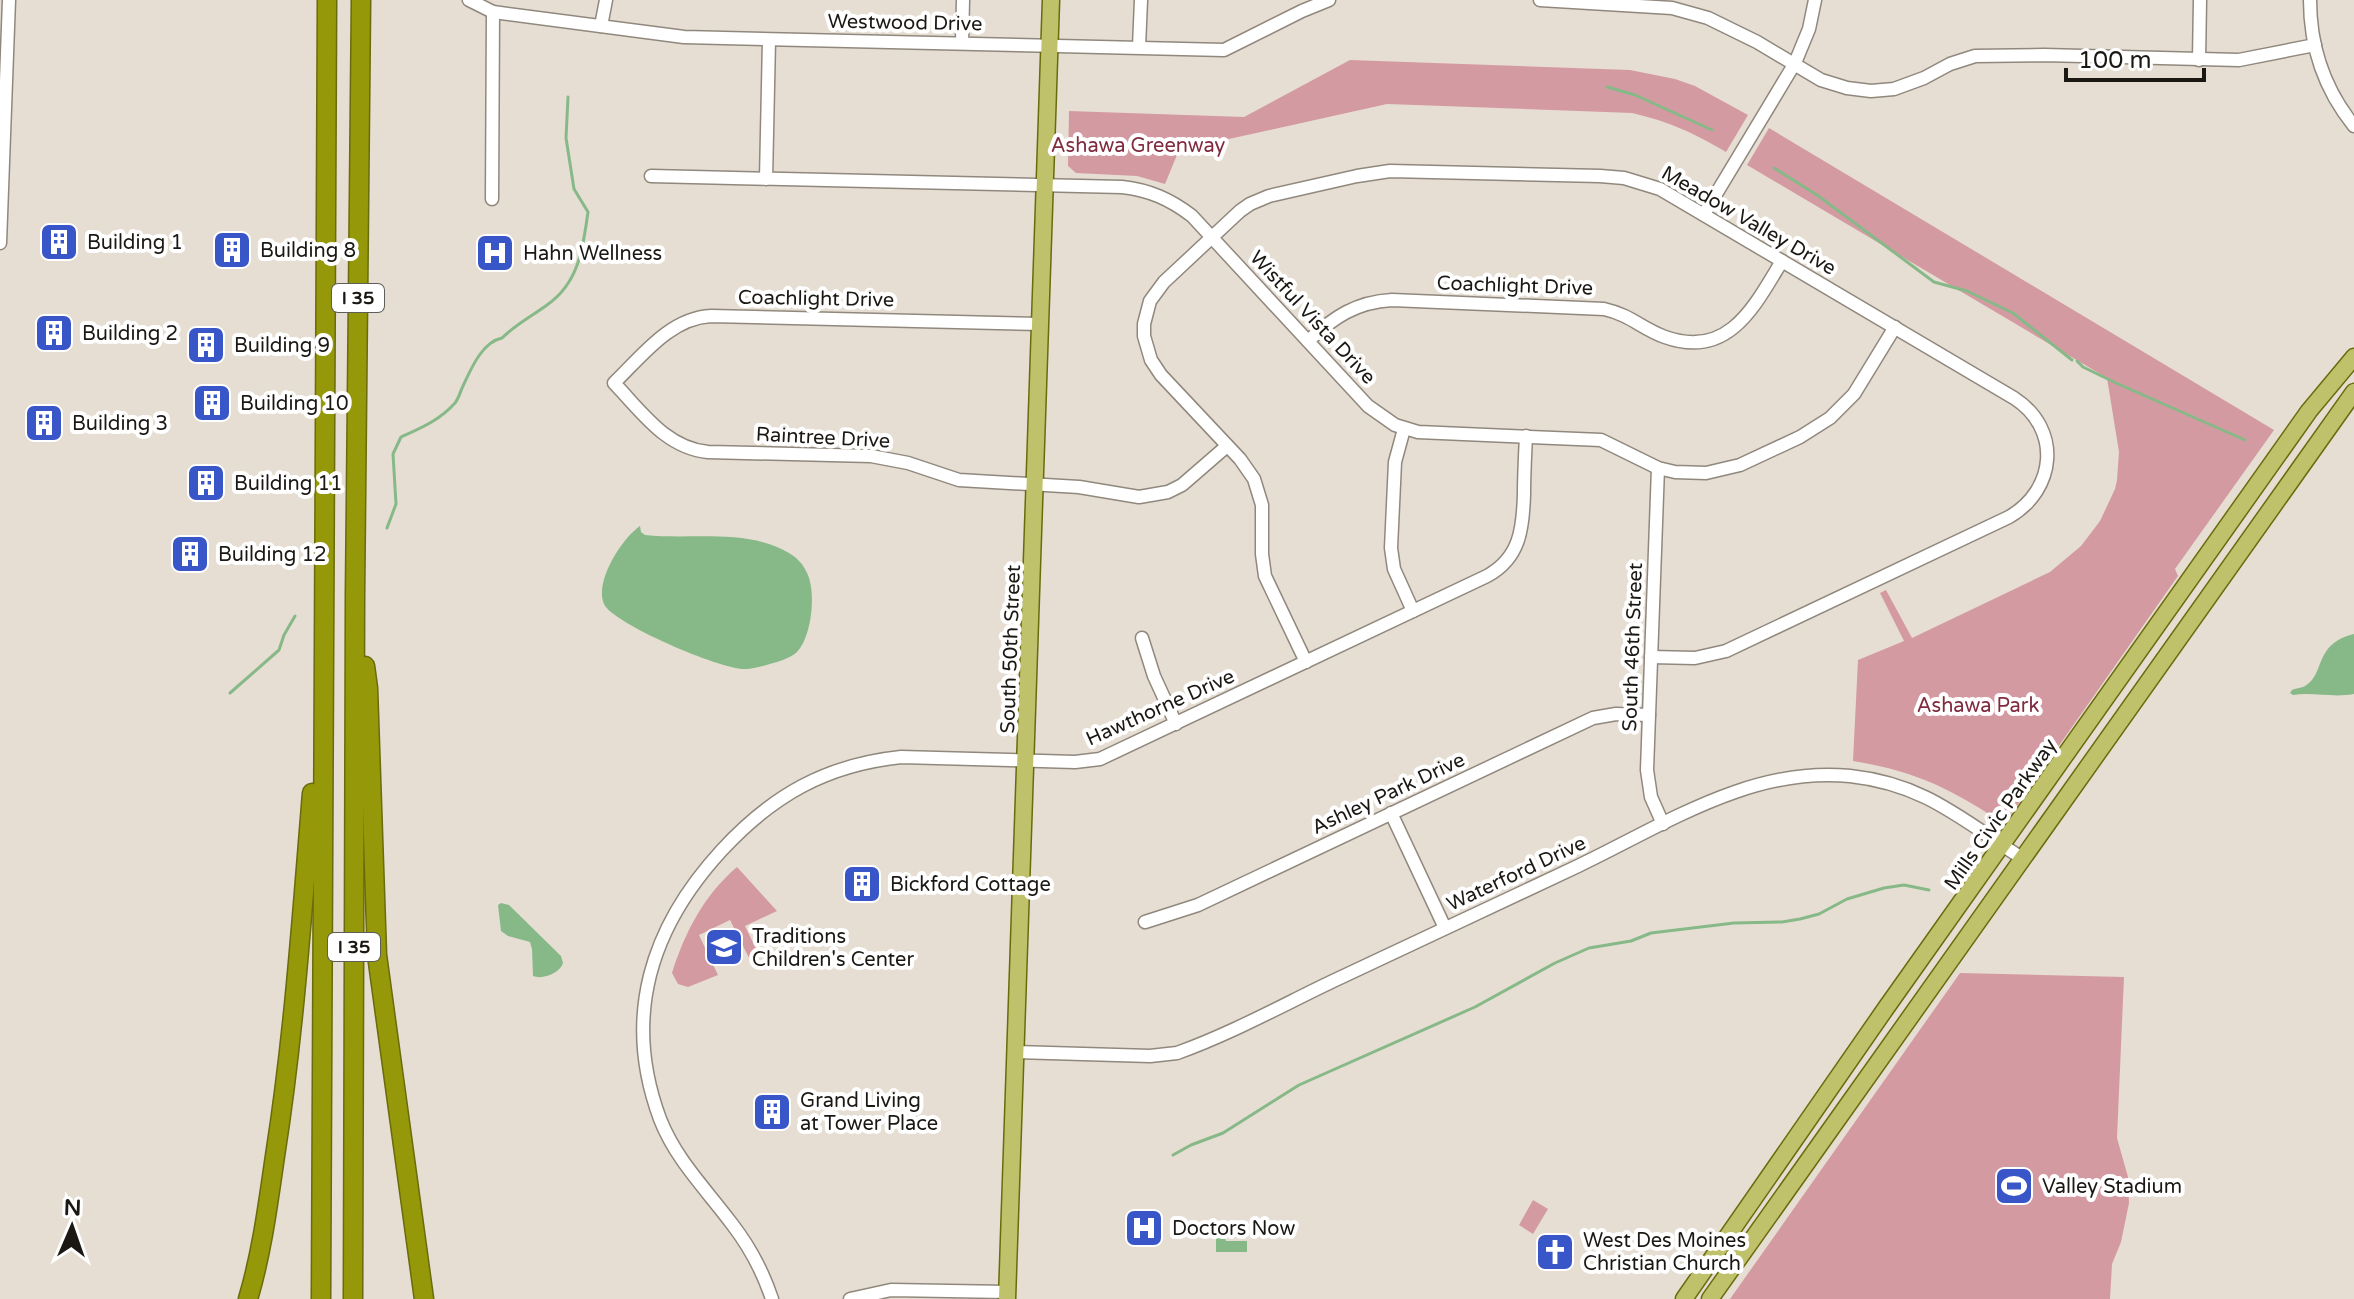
<svg xmlns="http://www.w3.org/2000/svg" width="2354" height="1299" font-family="'Varela Round',sans-serif">
<style>
.green{fill:#d49aa2}
.water{fill:#87b988}
.lines{fill:none;stroke-linecap:round;stroke-linejoin:round}
.stream{stroke:#87b988;stroke-width:3}
.minor-casing{stroke:#90887d;stroke-width:15}
.major-casing{stroke:#6a6b0c;stroke-width:19}
.highway-casing{stroke:#6a6b0c;stroke-width:21}
.minor{stroke:#fff;stroke-width:12}
.major{stroke:#bfc16b;stroke-width:16}
.highway{stroke:#959808;stroke-width:18}
.labels{text-anchor:middle;stroke-width:8;stroke-linejoin:round;paint-order:stroke}
.shield{fill:#fff;stroke:#5f5d5a;stroke-width:2}
.shield-label{font-size:18px;font-weight:bold;fill:#1b1814}
.street-label{font-size:20px;fill:#1b1814;stroke:#fff}
.park-label{font-size:20px;fill:#802b3f;stroke:#fff}
.poi-label{font-size:20px;fill:#1b1814;stroke:#fff;text-anchor:start}
</style>
<rect width="100%" height="100%" fill="#e6ded2"/>
<!-- green -->
<g class="green">
<path d="M1350,60L1630,70L1675,79L1695,86L1748,115L1726,152C1692,132 1670,122 1632,113L1387,104L1179,150L1165,184L1137,176L1076,173L1068,166L1069,111L1244,117Z"/>
<path d="M1769,128L2274,430L2175,569L2178,576L2004,824C1952,789 1915,771 1853,761L1858,660L1904,641L1880,593L1886,590L1912,638L2050,572L2081,546L2100,521L2115,489L2117,480L2119,452L2107,378L1747,165Z"/>
<path d="M737,867L777,911L745,926L759,955L750,960L730,920L699,935L718,975L688,987L678,984L672,973C685,932 704,895 737,867Z"/>
<polygon points="1960,973 2124,977 2117,1138 2128,1177 2129,1203 2121,1242 2112,1264 2110,1299 1730,1299"/>
<polygon points="1533,1200 1548,1209 1533,1234 1519,1225"/>
</g>
<!-- water -->
<g class="water">
<path d="M640,526L641,532L645,535C692,540 747,528 789,553C796,557 803,564 806,571C817,589 812,637 797,652C790,660 758,668 746,669C724,671 613,624 604,604C594,582 622,538 640,526Z"/>
<path d="M2354,634V694C2333,698 2313,692 2293,695L2290,693L2292,690C2294,689 2304,687 2305,686C2326,674 2313,644 2354,634Z"/>
<path d="M501,903L509,905L561,956L563,963C560,973 543,980 533,976L532,949L530,942L508,936L501,931L498,905Z"/>
<polygon points="1216,1229 1248,1230 1247,1238 1225,1238 1226,1241 1247,1241 1247,1252 1216,1252"/>
</g>
<g class="lines">
<!-- stream -->
<g class="stream">
<polyline points="1607,87 1635,95 1712,130"/>
<polyline points="1774,168 1817,195 1934,282 1967,291 2013,313 2072,360"/>
<polyline points="2077,361 2083,367 2116,383 2245,440"/>
<path d="M387,528L396,504L393,454L401,437C421,428 440,420 455,403C459,398 460,392 463,386C471,369 482,342 502,338C515,325 532,316 547,305C579,283 583,248 588,212L574,189L566,138L568,97"/>
<polyline points="230,693 279,650 284,635 295,616"/>
<polyline points="1173,1155 1191,1145 1223,1133 1299,1085 1475,1007 1555,963 1589,948 1631,941 1651,933 1734,923 1782,922 1800,919 1819,914 1847,899 1884,888 1904,885 1929,890"/>
</g>
<!-- minor casing -->
<g class="minor-casing">
<g id="minor">
<polyline points="469,0 493,12 684,37 1224,50 1302,11 1329,0"/>
<polyline points="1540,0 1672,8 1708,18 1757,42 1821,80 1847,88 1871,91 1894,89 1924,78 1950,64 1975,56 2044,55 2239,60 2315,45"/>
<path d="M2310,0C2310,47 2325,90 2354,126"/>
<polyline points="601,26 606,0"/>
<polyline points="962,43 963,0"/>
<polyline points="1139,47 1141,0"/>
<polyline points="2199,60 2200,0"/>
<path d="M651,176L1122,187C1149,190 1170,199 1192,216L1368,406L1395,425L1418,432L1601,440L1658,468L1675,472L1706,473L1740,465L1800,437L1830,418L1854,394L1895,327"/>
<polyline points="766,179 769,40"/>
<polyline points="492,199 493,12"/>
<polyline points="1704,214 1795,63 1809,29 1815,0"/>
<polyline points="0,243 9,0"/>
<path d="M1041,324L711,316C670,318 642,356 614,383C642,412 666,448 708,452L871,456L908,463L959,480L1079,487L1139,497L1168,492L1182,485L1227,446"/>
<path d="M1308,341C1334,317 1356,302 1392,300L1604,309C1631,315 1642,329 1665,337C1729,360 1755,305 1782,261"/>
<polyline points="1404,429 1395,462 1391,548 1394,569 1413,611"/>
<polyline points="1658,468 1647,770 1651,797 1663,824"/>
<polyline points="1142,638 1154,676 1176,724"/>
<path d="M1306,662L1265,576L1262,554V505L1254,479L1240,459L1161,375L1151,360L1144,336V324L1150,301L1164,282L1240,211L1250,204L1269,196L1357,176L1390,171L1600,176L1624,178L1660,189L2014,398C2062,429 2056,490 2009,517L1726,651L1695,658L1651,657"/>
<polyline points="1391,813 1445,928"/>
<polyline points="1145,922 1198,905 1593,718 1616,714 1649,715"/>
<path d="M1016,1052L1150,1056L1177,1053C1230,1034 1281,1006 1331,982C1413,943 1496,905 1578,866C1664,825 1751,766 1850,776C1925,784 1962,820 2022,858"/>
<path d="M772,1299C763,1272 749,1246 732,1224C706,1189 676,1160 660,1119C622,1017 651,927 722,850C773,795 826,765 901,757L1075,762L1100,759L1487,576C1520,558 1523,529 1524,494C1524,475 1525,456 1526,436"/>
<polyline points="850,1299 891,1290 1007,1292"/>
</g>
</g>
<!-- major casing -->
<g class="major-casing">
<g id="major">
<polyline points="1007,1299 1051,0"/>
<polyline points="1684,1299 1886,1008 2309,411 2354,357"/>
<polyline points="1710,1299 2354,392"/>
</g>
</g>
<!-- highway casing -->
<g class="highway-casing">
<g id="highway">
<polyline points="365,666 368,688 377,955 424,1299"/>
<path d="M248,1299C262,1252 268,1204 275,1156C294,1035 302,915 312,793"/>
<polyline points="321,1299 327,0"/>
<polyline points="353,1299 355,596 361,0"/>
</g>
</g>
<!-- minor -->
<use href="#minor" class="minor"/>
<!-- major -->
<use href="#major" class="major"/>
<!-- highway -->
<use href="#highway" class="highway"/>
</g>
<!-- icons -->
<defs>
<g id="building-square" transform="scale(2)"><rect x="-9" y="-9" width="18" height="18" rx="4" fill="#3956c8" stroke="#fff"/><path d="M-4-6H4V6H1V3H-1V6H-4ZM-2.5-4.3h1.7v1.8h-1.7ZM.8-4.3h1.7v1.8H.8ZM-2.5-1h1.7V.8h-1.7ZM.8-1h1.7V.8H.8Z" fill="#fff"/></g>
<g id="hospital-square" transform="scale(2)"><rect x="-9" y="-9" width="18" height="18" rx="4" fill="#3956c8" stroke="#fff"/><path d="M-5-5h3v3.5h4V-5h3V5h-3V1.5h-4V5h-3Z" fill="#fff"/></g>
<g id="school-square" transform="scale(2)"><rect x="-9" y="-9" width="18" height="18" rx="4" fill="#3956c8" stroke="#fff"/><path d="M0-5L7-2L0 1L-7-2ZM-4 1L0 2.5L4 1V4Q0 6-4 4Z" fill="#fff"/></g>
<g id="stadium-square" transform="scale(2)"><rect x="-9" y="-9" width="18" height="18" rx="4" fill="#3956c8" stroke="#fff"/><path d="M0-5a6.5 5 0 1 0 0 10a6.5 5 0 1 0 0-10ZM-3.5-1.8h7v3.6h-7Z" fill="#fff"/></g>
<g id="church-square" transform="scale(2)"><rect x="-9" y="-9" width="18" height="18" rx="4" fill="#3956c8" stroke="#fff"/><path d="M-1.2-6h2.4v3.5h3.3v2.4h-3.3V6h-2.4V-.1h-3.3v-2.4h3.3Z" fill="#fff"/></g>
</defs>
<g fill-rule="evenodd">
<use href="#building-square" x="59" y="242"/>
<use href="#building-square" x="232" y="250"/>
<use href="#hospital-square" x="495" y="253"/>
<use href="#building-square" x="54" y="333"/>
<use href="#building-square" x="206" y="345"/>
<use href="#building-square" x="212" y="403"/>
<use href="#building-square" x="44" y="423"/>
<use href="#building-square" x="206" y="483"/>
<use href="#building-square" x="190" y="554"/>
<use href="#building-square" x="862" y="884"/>
<use href="#school-square" x="724" y="947"/>
<use href="#building-square" x="772" y="1112"/>
<use href="#stadium-square" x="2014" y="1186"/>
<use href="#hospital-square" x="1144" y="1228"/>
<use href="#church-square" x="1555" y="1252"/>
</g>
<g class="labels">
<!-- shield labels -->
<g class="shield">
<rect x="332" y="284" width="52" height="28" rx="6"/>
<rect x="328" y="933" width="52" height="28" rx="6"/>
</g>
<g class="shield-label">
<text x="358" y="304">I 35</text>
<text x="354" y="953">I 35</text>
</g>
<!-- street labels -->
<g class="street-label">
<text transform="translate(905 22) rotate(1)" y="7">Westwood Drive</text>
<text transform="translate(1749 220) rotate(30)" y="7">Meadow Valley Drive</text>
<text transform="translate(1515 285) rotate(2)" y="7">Coachlight Drive</text>
<text transform="translate(816 298) rotate(1)" y="7">Coachlight Drive</text>
<text transform="translate(1313 317) rotate(47)" y="7">Wistful Vista Drive</text>
<text transform="translate(823 437) rotate(3)" y="7">Raintree Drive</text>
<text transform="translate(1632 647) rotate(-88)" y="7">South 46th Street</text>
<text transform="translate(1010 649) rotate(-88)" y="7">South 50th Street</text>
<text transform="translate(1160 707) rotate(-24)" y="7">Hawthorne Drive</text>
<text transform="translate(1388 793) rotate(-25)" y="7">Ashley Park Drive</text>
<text transform="translate(2000 814) rotate(-55)" y="7">Mills Civic Parkway</text>
<text transform="translate(1516 873) rotate(-25)" y="7">Waterford Drive</text>
</g>
<!-- park labels -->
<g class="park-label">
<text x="1138" y="152">Ashawa Greenway</text>
<text x="1978" y="712">Ashawa Park</text>
</g>
<!-- poi labels -->
<g class="poi-label">
<text x="87" y="249">Building 1</text>
<text x="260" y="257">Building 8</text>
<text x="523" y="260">Hahn Wellness</text>
<text x="82" y="340">Building 2</text>
<text x="234" y="352">Building 9</text>
<text x="240" y="410">Building 10</text>
<text x="72" y="430">Building 3</text>
<text x="234" y="490">Building 11</text>
<text x="218" y="561">Building 12</text>
<text x="890" y="891">Bickford Cottage</text>
<text x="752" y="943">Traditions<tspan x="752" dy="23">Children's Center</tspan></text>
<text x="800" y="1107">Grand Living<tspan x="800" dy="23">at Tower Place</tspan></text>
<text x="2042" y="1193">Valley Stadium</text>
<text x="1172" y="1235">Doctors Now</text>
<text x="1583" y="1247">West Des Moines<tspan x="1583" dy="23">Christian Church</tspan></text>
</g>
</g>
<!-- north arrow -->
<g transform="translate(72 1227) rotate(2)" stroke="#ffffff" stroke-width="6" paint-order="stroke">
<path d="M0-6L14 30L0 20L-14 30Z" fill="#1b1814"/>
<text y="-12" font-size="22" font-weight="bold" text-anchor="middle" fill="#1b1814">N</text>
</g>
<!-- scale -->
<path d="M2066 68v12h138v-12" fill="none" stroke="#1b1814" stroke-width="4"/>
<text x="2078" y="68" font-size="24" fill="#1b1814" stroke="#ffffff" stroke-width="6" paint-order="stroke">100 m</text>
</svg>
